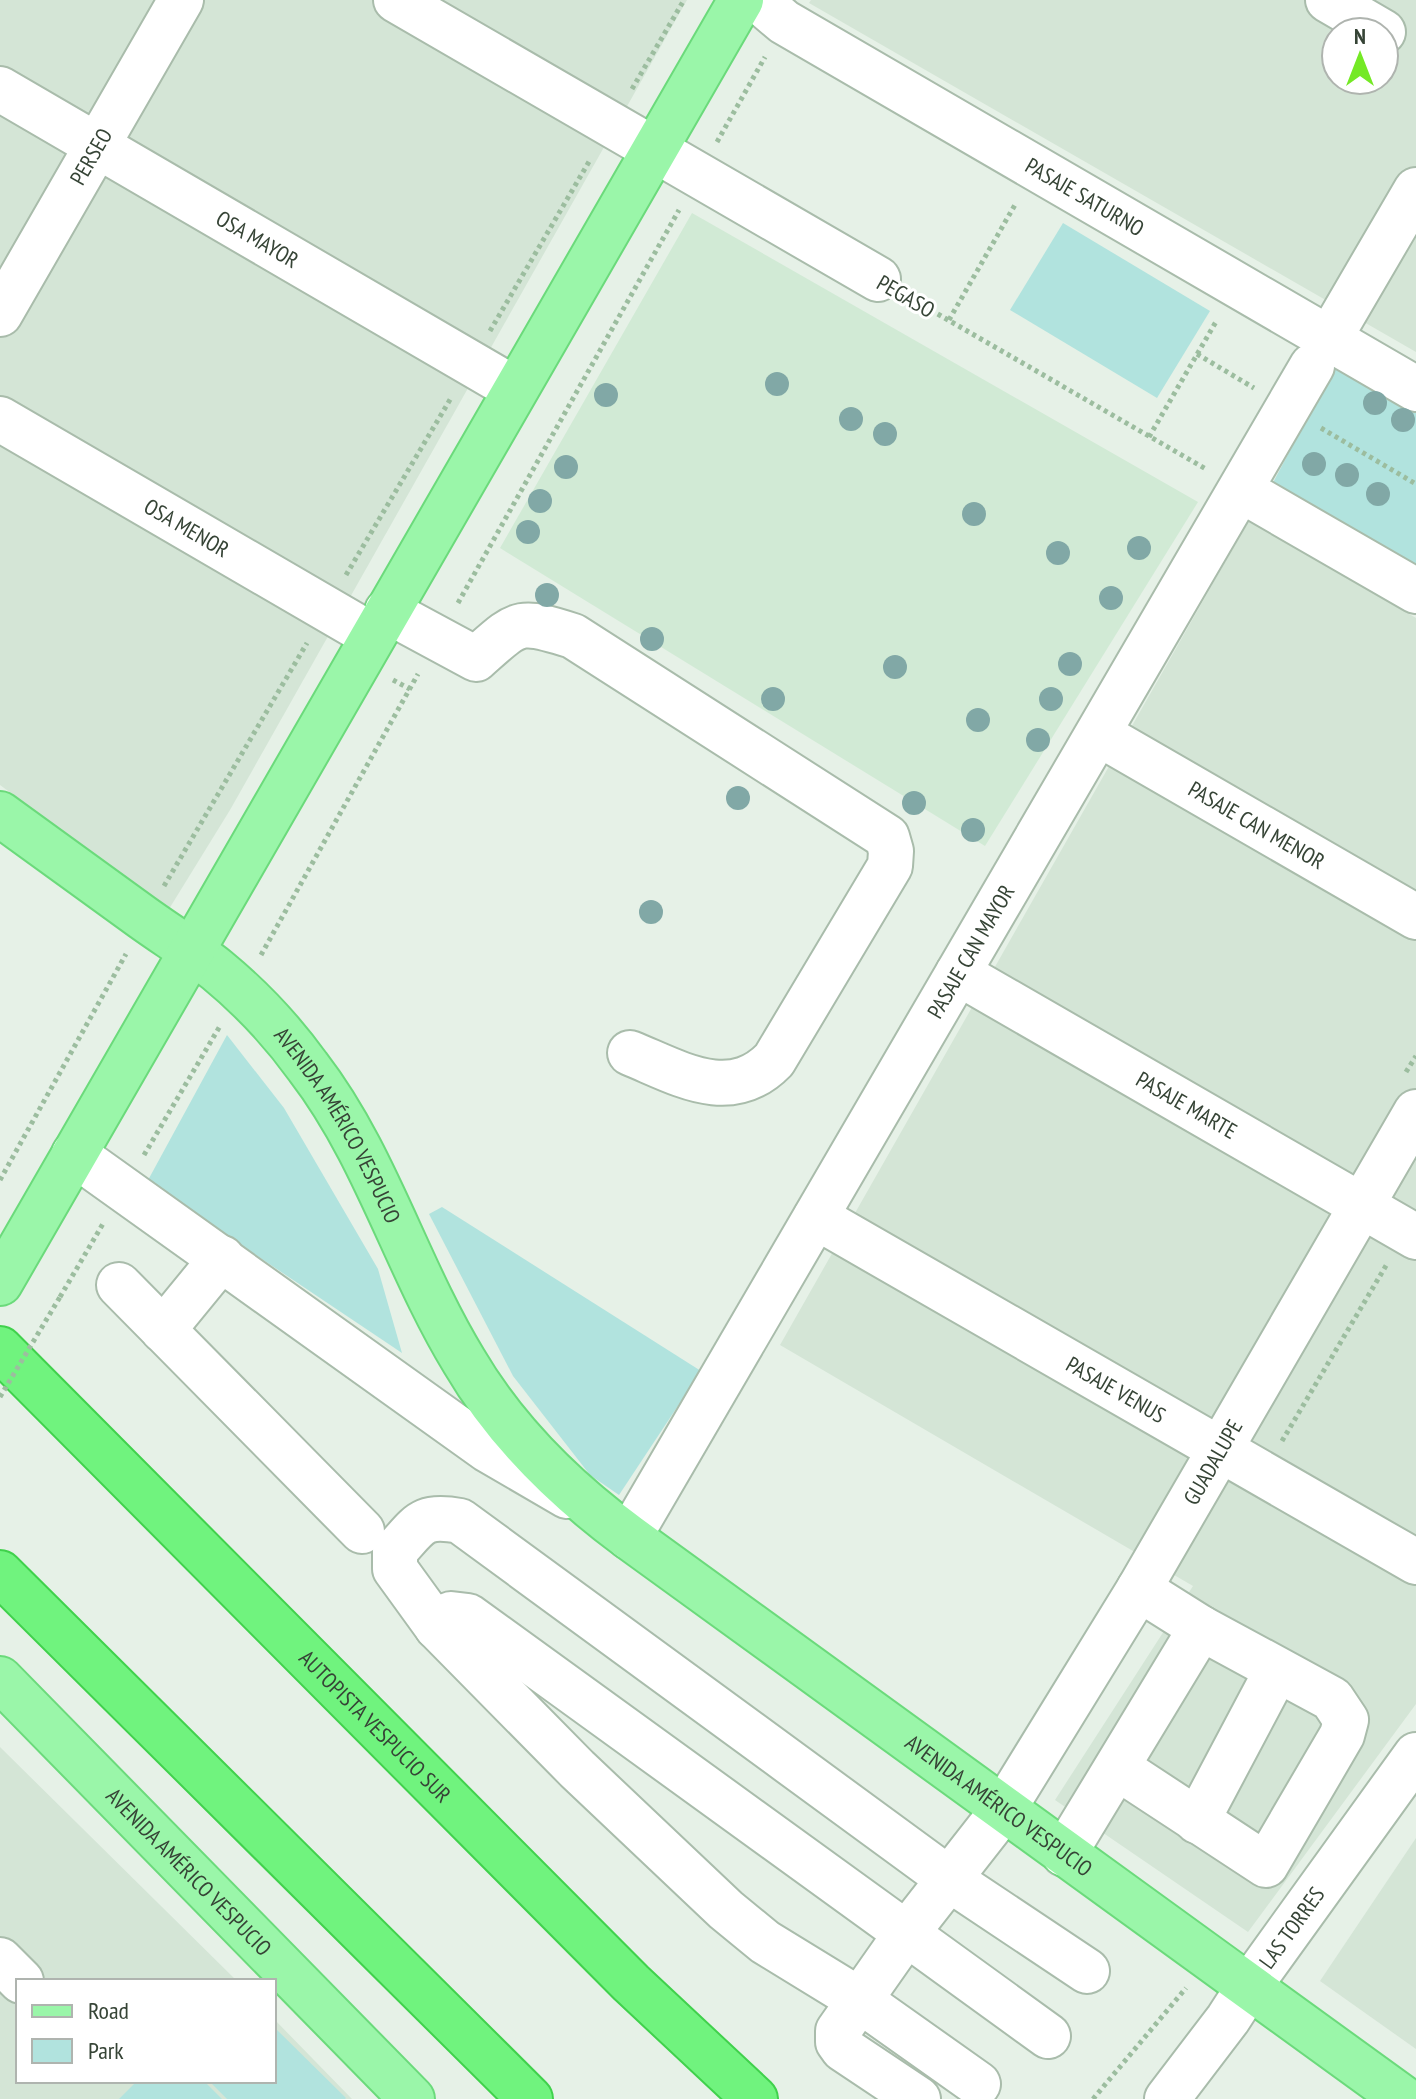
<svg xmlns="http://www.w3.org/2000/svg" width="1416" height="2099" font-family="'PT Sans Narrow',sans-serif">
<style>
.residential{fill:#d4e5d6;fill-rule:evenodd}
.education{fill:#d1ead5}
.green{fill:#b1e3de}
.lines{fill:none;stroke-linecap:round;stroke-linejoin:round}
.minor-casing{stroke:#a9bcab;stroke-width:48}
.major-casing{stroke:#6bda7b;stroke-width:48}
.highway-casing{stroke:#40d14c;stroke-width:48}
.path{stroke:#9cbd9f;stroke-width:5;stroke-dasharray:4 4;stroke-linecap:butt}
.minor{stroke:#fff;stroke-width:44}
.major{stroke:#9af6a9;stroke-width:44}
.highway{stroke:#70f37e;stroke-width:44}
.path-bridge{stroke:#9cbd9f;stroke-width:5;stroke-dasharray:4 4;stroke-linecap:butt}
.tree{fill:#81a8a6}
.labels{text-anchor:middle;stroke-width:6;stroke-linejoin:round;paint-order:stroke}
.street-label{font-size:22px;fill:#364436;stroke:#fff}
</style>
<rect width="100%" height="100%" fill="#e6f1e7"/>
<!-- residential -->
<g class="residential">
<polygon points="0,0 687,0 230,810 169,909 0,785"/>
<path d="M811,0H1416V352L809,3ZM1336,32H1384V80H1336Z"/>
<polygon points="1249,520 1416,618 1416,1704 1248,1932 1055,1800 1193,1586 780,1345"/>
<polygon points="0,1747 237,1981 18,1981 18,2081 274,2081 274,2019 352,2099 0,2099"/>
<polygon points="1416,1838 1416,2049 1320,1981"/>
</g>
<!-- education -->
<polygon class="education" points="692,213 1198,502 985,846 500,548"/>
<!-- green -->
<g class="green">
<polygon points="1063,223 1210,311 1157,398 1010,310"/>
<polygon points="1338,360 1416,408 1416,579 1267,494"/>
<polygon points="227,1035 284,1108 378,1269 402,1353 147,1182"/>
<polygon points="442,1207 701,1371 619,1495 590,1475 513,1376 429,1214"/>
<polygon points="274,2027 346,2098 345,2099 227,2099 209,2081 274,2081"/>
<polygon points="137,2081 204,2081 222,2099 119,2099"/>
</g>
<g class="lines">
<!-- minor casing -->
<g class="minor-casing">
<g id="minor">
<polyline points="396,0 878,279"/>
<path id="s1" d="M758,0L784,22L1416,389"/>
<polyline points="1328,0 1383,32"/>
<path id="s2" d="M0,89L515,389"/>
<path id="s3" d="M0,314L181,0"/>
<polyline points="1329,339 1416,190"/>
<path id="s4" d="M0,419L373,636"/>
<polyline points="1241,490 1416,591"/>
<path d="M387,611L476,659C519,621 517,618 573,636L887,837L891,851L890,866L774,1060C730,1105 679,1073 630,1053"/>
<path id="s5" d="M1099,734L1416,917"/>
<path id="s6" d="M958,973L1416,1237"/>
<polyline points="74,1154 488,1450 567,1496"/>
<path id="s7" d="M816,1217L1416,1562"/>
<polyline points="119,1285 362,1531"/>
<polyline points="163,1330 222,1258"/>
<path id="s8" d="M629,1537L1312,366"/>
<polyline points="437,1627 441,1619 451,1614 468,1616 1048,2036"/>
<polyline points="1118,1768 1266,1865 1342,1735 1346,1720 1332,1699 1201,1628 1139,1589"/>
<polyline points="1197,1821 1277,1670"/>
<polyline points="1064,1854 1201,1628"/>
<polyline points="0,1960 21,1981"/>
<path d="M978,2084L858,1999L765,1942L726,1910L577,1769L437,1627L395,1569V1551C420,1524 421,1514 460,1521L949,1879L1087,1971"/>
<path id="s9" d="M918,2099L843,2049L838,2042V2031L906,1934L1003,1810L1139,1589L1416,1112"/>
<path id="s10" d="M1167,2099L1228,2019L1248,1988L1416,1755"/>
</g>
</g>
<!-- major casing -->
<g class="major-casing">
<g id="major">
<path id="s11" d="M0,814C47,848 95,883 142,917C167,935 193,951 217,970C251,998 282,1031 308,1067C376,1155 406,1266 464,1361C505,1431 564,1489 629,1537L1404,2099"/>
<polyline points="0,1283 741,0"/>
<path id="s12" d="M0,1679L412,2099"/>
</g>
</g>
<!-- highway casing -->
<g class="highway-casing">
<g id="highway">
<path id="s13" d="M0,1349L631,1983L755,2099"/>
<polyline points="0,1573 530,2099"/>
</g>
</g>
<!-- path -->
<g class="path">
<polyline points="632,89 684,0"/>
<polyline points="717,142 765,57"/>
<polyline points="910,298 1206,469"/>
<polyline points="949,320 1016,203"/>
<polyline points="490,331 590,160"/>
<polyline points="1197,354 1254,388"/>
<polyline points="1321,428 1416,484"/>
<polyline points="1149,437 1217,320"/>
<polyline points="346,575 451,398"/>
<polyline points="458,603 679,210"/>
<polyline points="393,680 410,689"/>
<polyline points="164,886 307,643"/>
<polyline points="261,955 418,674"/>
<polyline points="1406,1072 1416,1056"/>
<polyline points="144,1155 220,1026"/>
<polyline points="0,1180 126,954"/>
<polyline points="60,1297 104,1222"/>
<polyline points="1282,1441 1387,1264"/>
<polyline points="1093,2099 1186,1988"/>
</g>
<!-- minor -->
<use href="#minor" class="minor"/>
<!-- major -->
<use href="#major" class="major"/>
<!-- highway -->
<use href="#highway" class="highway"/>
<!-- path-bridge -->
<polyline class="path-bridge" points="0,1397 60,1297"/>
</g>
<!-- trees -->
<g class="tree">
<circle cx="777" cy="384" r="12"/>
<circle cx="606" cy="395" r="12"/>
<circle cx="1375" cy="403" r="12"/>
<circle cx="851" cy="419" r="12"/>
<circle cx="1403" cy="420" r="12"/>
<circle cx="885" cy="434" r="12"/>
<circle cx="1314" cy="464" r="12"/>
<circle cx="566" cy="467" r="12"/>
<circle cx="1347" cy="475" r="12"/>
<circle cx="1378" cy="494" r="12"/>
<circle cx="540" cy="501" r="12"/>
<circle cx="974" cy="514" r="12"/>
<circle cx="528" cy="532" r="12"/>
<circle cx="1139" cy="548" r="12"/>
<circle cx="1058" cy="553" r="12"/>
<circle cx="547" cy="595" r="12"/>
<circle cx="1111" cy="598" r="12"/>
<circle cx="652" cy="639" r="12"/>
<circle cx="1070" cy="664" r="12"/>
<circle cx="895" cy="667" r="12"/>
<circle cx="773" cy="699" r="12"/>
<circle cx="1051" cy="699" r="12"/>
<circle cx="978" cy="720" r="12"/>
<circle cx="1038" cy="740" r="12"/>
<circle cx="738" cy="798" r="12"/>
<circle cx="914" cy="803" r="12"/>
<circle cx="973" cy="830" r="12"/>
<circle cx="651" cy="912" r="12"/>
</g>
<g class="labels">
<!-- street labels -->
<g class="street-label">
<text dy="8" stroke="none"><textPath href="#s3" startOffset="182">PERSEO</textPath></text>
<text dy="8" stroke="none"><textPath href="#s1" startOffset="382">PASAJE SATURNO</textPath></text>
<text dy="8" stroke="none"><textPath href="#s2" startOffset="298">OSA MAYOR</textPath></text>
<text transform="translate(906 296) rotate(30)" y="8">PEGASO</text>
<text dy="8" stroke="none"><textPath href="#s4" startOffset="216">OSA MENOR</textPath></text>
<text dy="8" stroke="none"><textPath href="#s5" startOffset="182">PASAJE CAN MENOR</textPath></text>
<text dy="8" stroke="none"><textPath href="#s8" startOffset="678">PASAJE CAN MAYOR</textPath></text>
<text dy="8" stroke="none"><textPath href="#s6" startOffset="264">PASAJE MARTE</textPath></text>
<text dy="8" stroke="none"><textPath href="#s11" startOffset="466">AVENIDA AMÉRICO VESPUCIO</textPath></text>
<text dy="8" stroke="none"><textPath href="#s7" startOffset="346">PASAJE VENUS</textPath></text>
<text dy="8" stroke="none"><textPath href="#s9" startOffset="792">GUADALUPE</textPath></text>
<text dy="8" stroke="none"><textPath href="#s13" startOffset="532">AUTOPISTA VESPUCIO SUR</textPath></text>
<text dy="8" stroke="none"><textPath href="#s11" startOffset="1434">AVENIDA AMÉRICO VESPUCIO</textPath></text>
<text dy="8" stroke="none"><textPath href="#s12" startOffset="270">AVENIDA AMÉRICO VESPUCIO</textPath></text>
<text dy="8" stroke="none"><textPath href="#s10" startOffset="212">LAS TORRES</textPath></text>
</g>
</g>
<!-- legend -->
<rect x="16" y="1979" width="260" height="104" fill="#ffffff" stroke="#afb4af" stroke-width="2"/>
<rect x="32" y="2005" width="40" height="12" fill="#9af6a9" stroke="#afb4af" stroke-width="2"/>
<text x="88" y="2019" font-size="24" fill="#364436">Road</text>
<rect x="32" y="2039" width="40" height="24" fill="#b1e3de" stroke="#afb4af" stroke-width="2"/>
<text x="88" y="2059" font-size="24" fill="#364436">Park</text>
<!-- north arrow -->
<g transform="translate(1360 56)"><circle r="38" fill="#ffffff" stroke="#afb4af" stroke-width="2"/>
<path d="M0-6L14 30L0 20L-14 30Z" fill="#74e925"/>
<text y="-12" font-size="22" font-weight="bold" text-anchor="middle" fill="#364436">N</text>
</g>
</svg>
